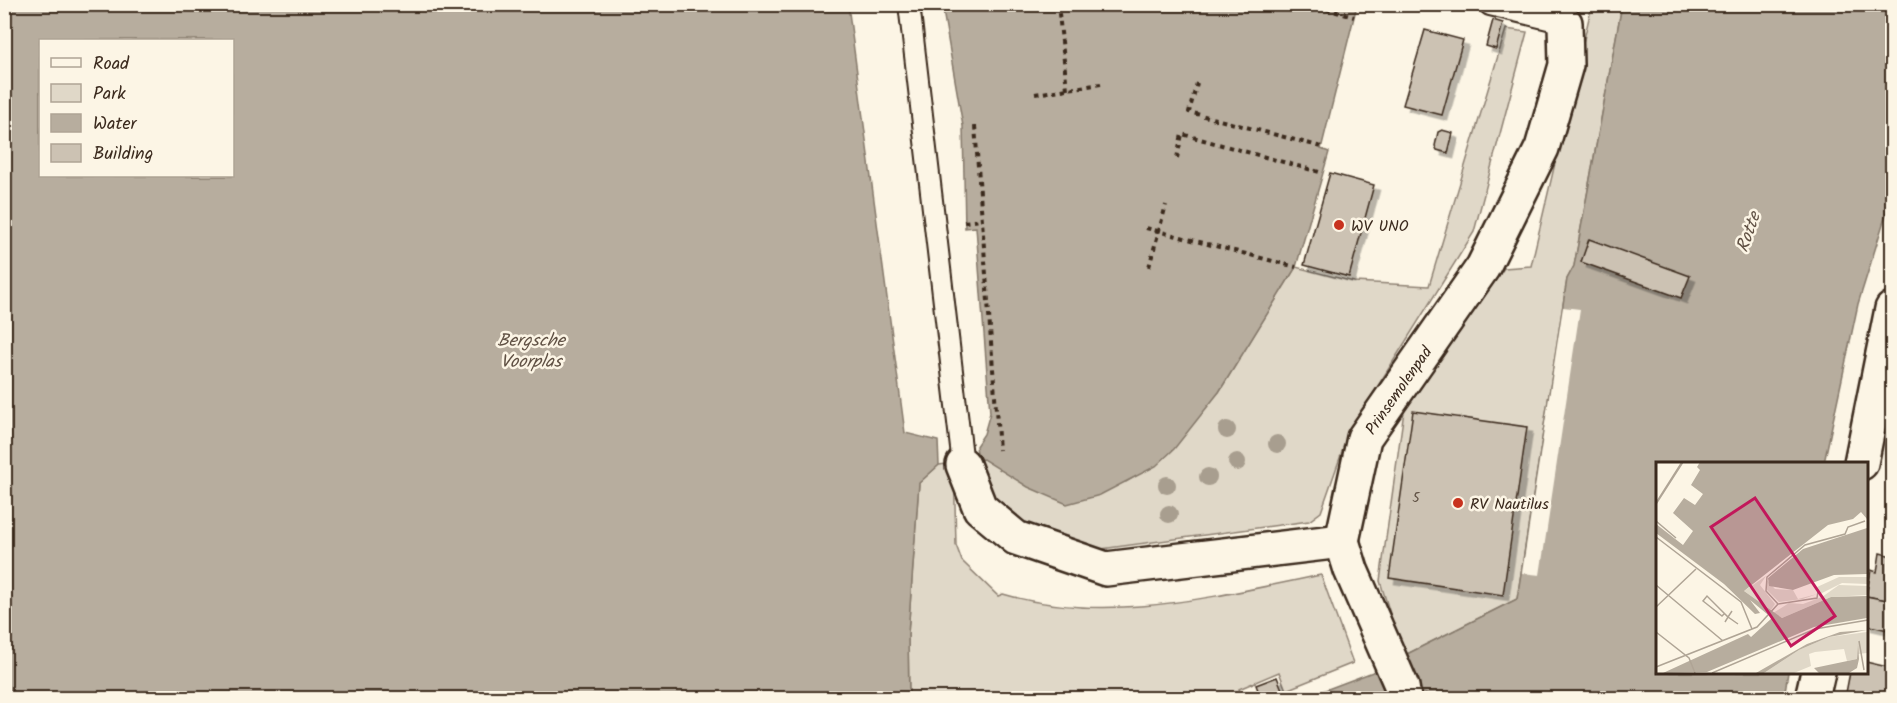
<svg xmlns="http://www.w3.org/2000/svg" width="1897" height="703" font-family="Kalam,sans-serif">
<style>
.green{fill:#e0d8c8;stroke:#8e8173;stroke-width:1.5}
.water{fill:#b7ad9e;stroke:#85796b;stroke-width:1.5;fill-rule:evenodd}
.pier{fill:#fcf5e5}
.building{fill:#ccc2b3;stroke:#3b2a1e;stroke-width:1.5;filter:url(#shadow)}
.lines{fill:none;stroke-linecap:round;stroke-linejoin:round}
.lane-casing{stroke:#3b2a1e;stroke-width:24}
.street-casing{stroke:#3b2a1e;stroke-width:38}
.path{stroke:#3b2a1e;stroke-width:4;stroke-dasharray:4.5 4.5;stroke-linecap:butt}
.lane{stroke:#fcf5e5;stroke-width:20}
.street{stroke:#fcf5e5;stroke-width:33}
.tree{fill:#a89e8f}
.poi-dot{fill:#c8321e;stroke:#fcf5e5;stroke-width:2}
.labels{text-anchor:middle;stroke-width:5;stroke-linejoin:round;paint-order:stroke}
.number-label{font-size:14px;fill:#5f5043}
.poi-label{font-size:16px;fill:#3b2a1e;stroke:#fcf5e5;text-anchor:start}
.street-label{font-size:16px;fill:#3b2a1e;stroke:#fcf5e5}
.water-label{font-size:18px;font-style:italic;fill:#605144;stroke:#fcf5e5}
.inset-road{fill:none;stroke:#afa495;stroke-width:1.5}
.view{fill:#c2185b;fill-opacity:0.15;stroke:#c2185b;stroke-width:3}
.inset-edge{fill:none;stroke:#3b2a1e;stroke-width:3}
</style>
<defs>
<filter id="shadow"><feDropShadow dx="5.5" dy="5.5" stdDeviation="0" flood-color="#0004"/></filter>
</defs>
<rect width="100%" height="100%" fill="#fcf5e5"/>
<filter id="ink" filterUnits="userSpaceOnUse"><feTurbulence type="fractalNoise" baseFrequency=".0167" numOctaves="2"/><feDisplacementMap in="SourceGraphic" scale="12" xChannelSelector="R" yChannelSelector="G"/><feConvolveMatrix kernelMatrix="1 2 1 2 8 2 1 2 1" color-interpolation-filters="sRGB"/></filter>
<g filter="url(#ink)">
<!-- green -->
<g class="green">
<polygon points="1592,5 1622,5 1574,266 1567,279 1517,599 1403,656 1380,581 1404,411 1504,268 1531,266"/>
<polygon points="1506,29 1527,32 1474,232 1349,432 1321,512 1309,521 1101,549 1048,536 992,503 978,460 983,458 1126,482 1133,478 1219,392 1296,267 1354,282 1429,286"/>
<path d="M954,463L956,545L962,561L998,596L1003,594C1108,625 1216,596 1321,575L1353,663L1286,690L1279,672L1239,689L1243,698H909L908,634L919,483L939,465Z"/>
</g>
<!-- water -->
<g class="water">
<path d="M4,5H848L905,433L938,441L939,465L919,483L908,634L909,698H5ZM40,40H232V176H40Z"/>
<polygon points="942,5 1357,5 1321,149 1329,152 1296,267 1219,392 1174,449 1156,466 1100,495 1067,504 1028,487 983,459 978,460 976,446 984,434 990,413 976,227 965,228 963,126"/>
<polygon points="1622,5 1892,5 1892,195 1858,304 1824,463 1657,463 1657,672 1788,672 1784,698 1435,698 1419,691 1411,684 1365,698 1304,698 1402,661 1403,656 1517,599 1567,279 1574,266"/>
</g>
<!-- pier -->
<polygon class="pier" points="1563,307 1580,309 1540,575 1522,573"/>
<!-- building -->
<g class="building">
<polygon points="1493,20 1503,23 1496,49 1486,46"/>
<polygon points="1425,30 1463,40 1442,115 1403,105"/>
<polygon points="1442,130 1453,133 1448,153 1437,150 1435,146 1438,132"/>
<polygon points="1330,173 1374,185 1349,277 1304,265"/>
<polygon points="1589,239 1690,276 1681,298 1581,262"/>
<polygon points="1413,411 1527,427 1503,595 1389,578"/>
<polygon points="1880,553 1892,556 1892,601 1866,596 1871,570 1877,572"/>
<polygon points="1866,596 1892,601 1892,631 1866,625"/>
<polygon points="1866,662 1892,668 1892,695 1889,695 1888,698 1845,698 1850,672 1866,672"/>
<polygon points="1277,677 1283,692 1261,698 1256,685"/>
</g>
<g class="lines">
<!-- lane casing -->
<g class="lane-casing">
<g id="lane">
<polyline points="909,4 963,465"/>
<polyline points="1490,5 1565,23"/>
</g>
</g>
<!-- street casing -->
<g class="street-casing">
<g id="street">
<polyline points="1861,463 1892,309"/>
<polyline points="963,465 980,508 1016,538 1106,569 1342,541"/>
<polyline points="1342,541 1364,438 1483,267 1542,148 1566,65 1565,23"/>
<polyline points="1342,541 1351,570 1402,687 1404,698"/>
<polyline points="1812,698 1818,672"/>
</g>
</g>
<!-- path -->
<g class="path">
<polyline points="1058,4 1067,89"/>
<polyline points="1309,4 1354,17"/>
<polyline points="1202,7 1203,4"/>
<polyline points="1197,83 1189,112 1322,147"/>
<polyline points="1035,94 1101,84"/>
<polyline points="975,126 999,450"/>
<polyline points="1177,158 1182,134 1323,173"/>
<polyline points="964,222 981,220"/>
<polyline points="1146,228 1296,267"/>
<polyline points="1149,267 1166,205"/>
</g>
<!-- lane -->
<use href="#lane" class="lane"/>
<!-- street -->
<use href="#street" class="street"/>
</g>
<!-- trees -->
<g class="tree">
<circle cx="1227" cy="430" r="9"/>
<circle cx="1277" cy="444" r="9"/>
<circle cx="1237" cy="462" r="9"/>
<circle cx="1208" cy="477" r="9"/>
<circle cx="1167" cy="485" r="9"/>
<circle cx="1169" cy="514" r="9"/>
</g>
</g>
<!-- markers -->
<g class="poi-dot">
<circle cx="1339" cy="225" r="6"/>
<circle cx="1458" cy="503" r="6"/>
</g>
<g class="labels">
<!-- number labels -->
<g class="number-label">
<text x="1416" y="502">5</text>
</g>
<!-- poi labels -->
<g class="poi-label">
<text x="1351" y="231">WV UNO</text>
<text x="1470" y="509">RV Nautilus</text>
</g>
<!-- street labels -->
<g class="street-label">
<text transform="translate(1398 390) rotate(-55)" y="6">Prinsemolenpad</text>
</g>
<!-- water labels -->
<g class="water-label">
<text transform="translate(1748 232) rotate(-71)" y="6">Rotte</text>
<text x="531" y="346">Bergsche<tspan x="531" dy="21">Voorplas</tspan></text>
</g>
</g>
<!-- overview -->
<g transform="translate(1656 462)">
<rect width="212" height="212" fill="#fcf5e5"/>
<path d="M110,114L104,123L119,142L115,148L88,129ZM183,115H211V122L186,121L164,132L161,125ZM110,117L119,127L137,128L142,137L161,132L147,137L123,140L111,128ZM183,123L211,124V133L175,135L126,156L117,151L133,141L147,142L166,135ZM211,170V191L202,192V181L201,197L191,199L188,187L159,190L153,192L155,204L138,211H108L143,188L173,175Z" fill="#e0d8c8"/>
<path d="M44,0H211V57L205,50L197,57L172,63L88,129L126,156L175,135L211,134V156L158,165L51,210L7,211L92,172L95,175L116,156L94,138L104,151L99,152L68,122L0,71V62L27,83L37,69L17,51L28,36L39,43L47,32L35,23L44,8L41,5ZM211,66V112L178,113L137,128L113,124L112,116L147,87ZM211,168L173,175L143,188L108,211H100L151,182L184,170ZM202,181L203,197L201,206L193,211H163L158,206L201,197Z" fill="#b7ad9e"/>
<path class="inset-road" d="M0,41L26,0M0,42L27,0M0,59L20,76M0,75L85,140L96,167M0,123L67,179M122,142L110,129L111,115L149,83L189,72L192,65L209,59M122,142L161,136L162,129M0,145L40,107M68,152L66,154L47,139L51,134L72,155L76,149M69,160L72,155L82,162M0,170L33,196L39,211M203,179L208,208M0,205L101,165L122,142M56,211L159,167L212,158"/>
<path class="view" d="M99,36L179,154L135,184L55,65Z"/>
<rect width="212" height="212" class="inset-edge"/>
</g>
<!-- margin -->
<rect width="1897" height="703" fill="none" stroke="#fcf5e5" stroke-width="24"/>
<rect x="12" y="12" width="1873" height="679" fill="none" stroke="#3b2a1e" stroke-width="2" filter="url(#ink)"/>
<!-- legend -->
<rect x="39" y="39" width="195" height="138" fill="#fcf5e5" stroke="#afa495" stroke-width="1.5"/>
<rect x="51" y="58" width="30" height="9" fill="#fcf5e5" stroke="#afa495" stroke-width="1.5"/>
<text x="93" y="69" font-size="18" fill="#3b2a1e">Road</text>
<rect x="51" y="84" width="30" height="18" fill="#e0d8c8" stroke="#afa495" stroke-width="1.5"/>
<text x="93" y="99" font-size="18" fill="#3b2a1e">Park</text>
<rect x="51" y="114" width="30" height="18" fill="#b7ad9e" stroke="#afa495" stroke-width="1.5"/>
<text x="93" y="129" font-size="18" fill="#3b2a1e">Water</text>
<rect x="51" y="144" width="30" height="18" fill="#ccc2b3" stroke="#afa495" stroke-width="1.5"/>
<text x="93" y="159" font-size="18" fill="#3b2a1e">Building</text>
</svg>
